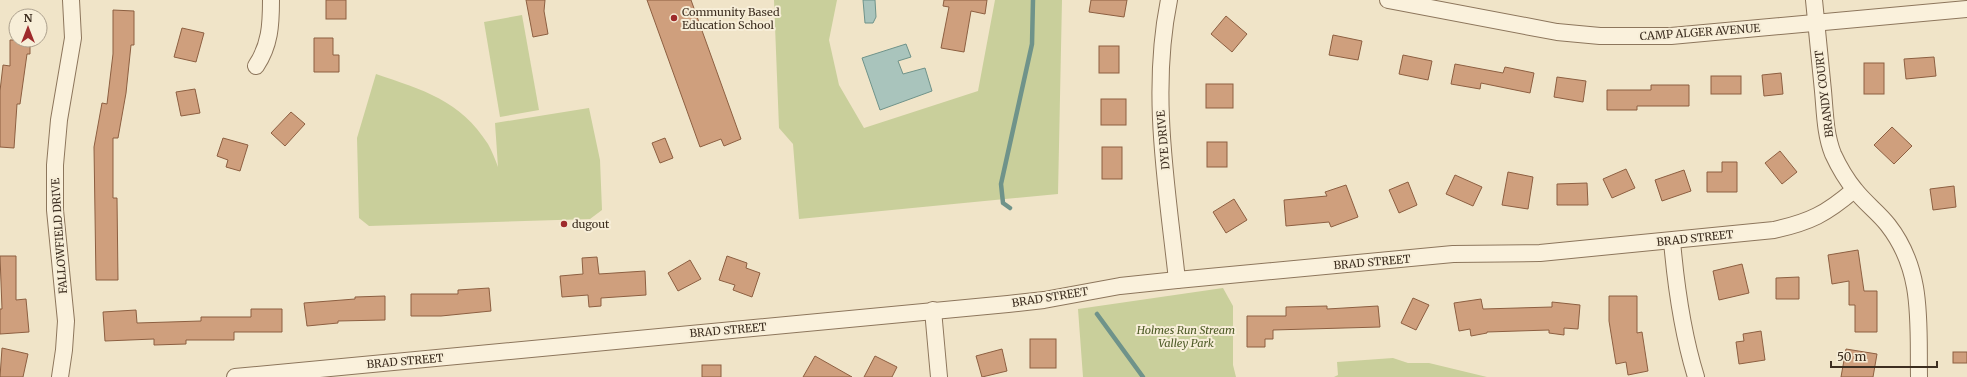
<svg xmlns="http://www.w3.org/2000/svg" width="1967" height="377" font-family="Merriweather,serif">
<style>
.green{fill:#c9cf9b}
.water{fill:#a9c4bc;stroke:#6f938a}
.lines{fill:none;stroke-linecap:round;stroke-linejoin:round}
.stream{stroke:#6f938a;stroke-width:4.5}
.building{fill:#cf9f7d;stroke:#8d5f41}
.street-casing{stroke:#8d765c;stroke-width:18}
.street{stroke:#faf1dc;stroke-width:16}
.poi-dot{fill:#9e2a2b;stroke:#f7eed8;stroke-width:1.5}
.labels{text-anchor:middle;stroke-width:4;stroke-linejoin:round;paint-order:stroke}
.poi-label{font-size:11px;fill:#3d2e20;stroke:#f7eed8;text-anchor:start}
.street-label{font-size:11px;fill:#3d2e20;stroke:#f7eed8}
.park-label{font-size:11px;font-style:italic;fill:#4d5a26;stroke:#f7eed8}
</style>
<rect width="100%" height="100%" fill="#f0e4c8"/>
<!-- green -->
<g class="green">
<polygon points="774,0 837,0 829,40 839,85 864,128 978,91 995,0 1062,0 1058,194 799,219 793,144 779,128"/>
<polygon points="522,15 539,110 500,117 484,22"/>
<path d="M376,74C423,90 460,100 488,144C492,151 495,159 498,167L495,123L589,108L600,160L602,210L590,219L369,226L359,218L357,138Z"/>
<polygon points="1223,288 1233,306 1233,365 1236,377 1083,377 1078,309"/>
<polygon points="1393,358 1408,363 1429,363 1487,377 1334,377 1338,375 1337,362"/>
</g>
<!-- water -->
<g class="water">
<polygon points="863,0 875,0 876,17 873,23 865,23"/>
<polygon points="906,44 911,57 898,61 903,74 925,68 932,91 880,110 862,58"/>
</g>
<g class="lines">
<!-- stream -->
<g class="stream">
<polyline points="1010,208 1003,203 1001,184 1032,44 1033,0"/>
<polyline points="1097,314 1143,377"/>
</g>
</g>
<!-- building -->
<g class="building">
<rect x="326" y="0" width="20" height="19"/>
<polygon points="526,0 545,0 544,11 548,34 533,37"/>
<polygon points="647,0 691,0 741,139 724,146 721,139 700,147"/>
<polygon points="944,0 987,0 985,14 971,11 964,52 941,48 949,7 943,6"/>
<polygon points="1091,0 1127,0 1124,17 1089,12"/>
<polygon points="113,10 134,11 134,45 131,45 126,93 118,138 113,138 113,198 117,198 118,280 96,280 94,147 102,103 107,104 113,54"/>
<polygon points="1226,16 1247,34 1232,52 1211,34"/>
<polygon points="182,28 204,33 196,62 174,57"/>
<polygon points="1333,35 1362,41 1358,60 1329,55"/>
<polygon points="314,38 333,38 333,55 339,55 339,72 314,72"/>
<polygon points="10,40 30,40 30,54 27,54 20,104 17,104 14,148 0,147 0,91 3,65 10,66"/>
<rect x="1099" y="46" width="20" height="27"/>
<polygon points="1403,55 1432,61 1428,80 1399,74"/>
<polygon points="1934,57 1936,76 1906,79 1904,59"/>
<rect x="1864" y="63" width="20" height="31"/>
<polygon points="1455,64 1503,73 1505,67 1534,73 1530,93 1481,83 1480,89 1451,84"/>
<polygon points="1781,73 1783,94 1764,96 1762,75"/>
<rect x="1711" y="76" width="30" height="18"/>
<polygon points="1557,77 1586,81 1583,102 1554,97"/>
<rect x="1206" y="84" width="27" height="24"/>
<polygon points="1651,85 1689,85 1689,106 1637,106 1637,110 1607,110 1607,90 1651,90"/>
<polygon points="195,89 200,113 181,116 176,92"/>
<rect x="1101" y="99" width="25" height="26"/>
<polygon points="291,112 305,124 285,146 271,133"/>
<polygon points="1892,127 1912,146 1894,164 1874,145"/>
<polygon points="223,138 248,145 240,171 226,167 228,160 217,156"/>
<polygon points="665,138 673,158 660,163 652,143"/>
<rect x="1207" y="142" width="20" height="25"/>
<rect x="1102" y="147" width="20" height="32"/>
<polygon points="1780,151 1797,172 1782,184 1765,163"/>
<polygon points="1722,162 1737,162 1737,192 1707,192 1707,172 1722,172"/>
<polygon points="1626,169 1635,188 1612,198 1603,179"/>
<polygon points="1684,170 1691,191 1662,201 1655,180"/>
<polygon points="1508,172 1533,177 1528,209 1502,205"/>
<polygon points="1455,175 1482,187 1473,206 1446,194"/>
<polygon points="1408,182 1417,205 1399,213 1389,190"/>
<polygon points="1587,183 1588,205 1557,205 1557,184"/>
<polygon points="1346,185 1358,217 1331,227 1329,222 1286,226 1284,200 1327,196 1325,192"/>
<polygon points="1954,186 1956,207 1933,210 1930,189"/>
<polygon points="1234,199 1247,220 1226,233 1213,212"/>
<polygon points="1858,250 1864,291 1877,291 1877,332 1855,332 1855,305 1849,305 1849,281 1832,284 1828,255"/>
<polygon points="0,256 16,256 16,300 26,299 29,332 0,334 0,309 2,309"/>
<polygon points="727,256 747,263 746,268 760,273 752,297 733,290 735,285 719,280"/>
<polygon points="597,257 599,274 645,271 646,295 601,298 601,306 589,307 588,295 562,297 560,276 583,274 582,258"/>
<polygon points="690,260 701,279 678,291 668,273"/>
<polygon points="1742,264 1749,293 1719,300 1713,271"/>
<polygon points="1799,277 1799,299 1776,299 1776,278"/>
<polygon points="489,288 491,311 441,316 411,316 411,294 458,294 458,290"/>
<polygon points="385,296 385,320 338,321 338,323 307,326 304,303 355,299 355,297"/>
<polygon points="1609,296 1637,296 1637,333 1642,332 1648,371 1628,375 1626,362 1616,364 1609,321"/>
<polygon points="1413,298 1429,305 1416,330 1401,323"/>
<polygon points="1481,299 1483,309 1552,307 1552,302 1580,305 1578,329 1564,328 1564,335 1549,333 1549,330 1487,332 1487,333 1471,336 1470,329 1459,331 1454,303"/>
<polygon points="1327,306 1327,309 1378,306 1380,327 1273,330 1273,339 1265,339 1265,347 1247,347 1247,316 1286,316 1286,307"/>
<polygon points="251,309 282,309 282,332 234,332 234,340 186,340 186,344 154,345 154,339 105,341 103,312 136,310 137,323 201,321 201,317 251,317"/>
<polygon points="1761,331 1765,360 1739,364 1736,342 1744,341 1743,334"/>
<rect x="1030" y="339" width="26" height="29"/>
<polygon points="2,348 28,354 23,377 0,377"/>
<polygon points="1002,349 1007,371 982,377 976,356"/>
<polygon points="1846,349 1877,354 1873,377 1841,377"/>
<rect x="1953" y="352" width="14" height="11"/>
<polygon points="815,356 852,377 803,377"/>
<polygon points="875,356 897,367 892,377 864,377"/>
<rect x="702" y="365" width="19" height="12"/>
</g>
<g class="lines">
<!-- street casing -->
<g class="street-casing">
<g id="street">
<path d="M1169,0C1150,93 1167,187 1177,280"/>
<polyline points="1388,0 1557,32 1600,36 1671,36 1967,9"/>
<path d="M1814,0C1817,30 1820,61 1823,91C1825,112 1825,134 1833,154C1839,167 1846,179 1855,190C1865,203 1879,213 1888,225C1924,271 1918,323 1919,377"/>
<path d="M256,66C270,45 271,25 271,0"/>
<path d="M1672,241C1676,287 1682,332 1696,377"/>
<polyline points="933,310 939,377"/>
<polyline points="60,377 64,350 66,321 55,210 55,165 59,120 73,38 71,0"/>
<path d="M235,377L1008,304L1044,300L1120,286L1177,280L1453,254L1540,253L1774,230C1810,222 1826,214 1854,190"/>
</g>
</g>
<!-- street -->
<use href="#street" class="street"/>
</g>
<!-- markers -->
<g class="poi-dot">
<circle cx="674" cy="18" r="4"/>
<circle cx="564" cy="224" r="4"/>
</g>
<g class="labels">
<!-- poi labels -->
<g class="poi-label">
<text x="682" y="16">Community Based<tspan x="682" dy="13">Education School</tspan></text>
<text x="572" y="228">dugout</text>
</g>
<!-- street labels -->
<g class="street-label">
<text transform="translate(1700 32) rotate(-4)" y="4">CAMP ALGER AVENUE</text>
<text transform="translate(1824 94) rotate(-97)" y="4">BRANDY COURT</text>
<text transform="translate(1163 140) rotate(-95)" y="4">DYE DRIVE</text>
<text transform="translate(59 236) rotate(-94)" y="4">FALLOWFIELD DRIVE</text>
<text transform="translate(1695 238) rotate(-6)" y="4">BRAD STREET</text>
<text transform="translate(1372 262) rotate(-5)" y="4">BRAD STREET</text>
<text transform="translate(1050 297) rotate(-9)" y="4">BRAD STREET</text>
<text transform="translate(728 330) rotate(-5)" y="4">BRAD STREET</text>
<text transform="translate(405 361) rotate(-5)" y="4">BRAD STREET</text>
</g>
<!-- park labels -->
<g class="park-label">
<text x="1186" y="334">Holmes Run Stream<tspan x="1186" dy="13">Valley Park</tspan></text>
</g>
</g>
<!-- north arrow -->
<g transform="translate(28 28)"><circle r="19" fill="#f7eed8" stroke="#ada18e"/>
<path d="M0-3L7 15L0 10L-7 15Z" fill="#9e2a2b"/>
<text y="-6" font-size="11" font-weight="bold" text-anchor="middle" fill="#3d2e20">N</text>
</g>
<!-- scale -->
<path d="M1831 361v6h106v-6" fill="none" stroke="#3d2e20" stroke-width="2"/>
<text x="1837" y="361" font-size="12" fill="#3d2e20" stroke="#f7eed8" stroke-width="3" paint-order="stroke">50 m</text>
</svg>
